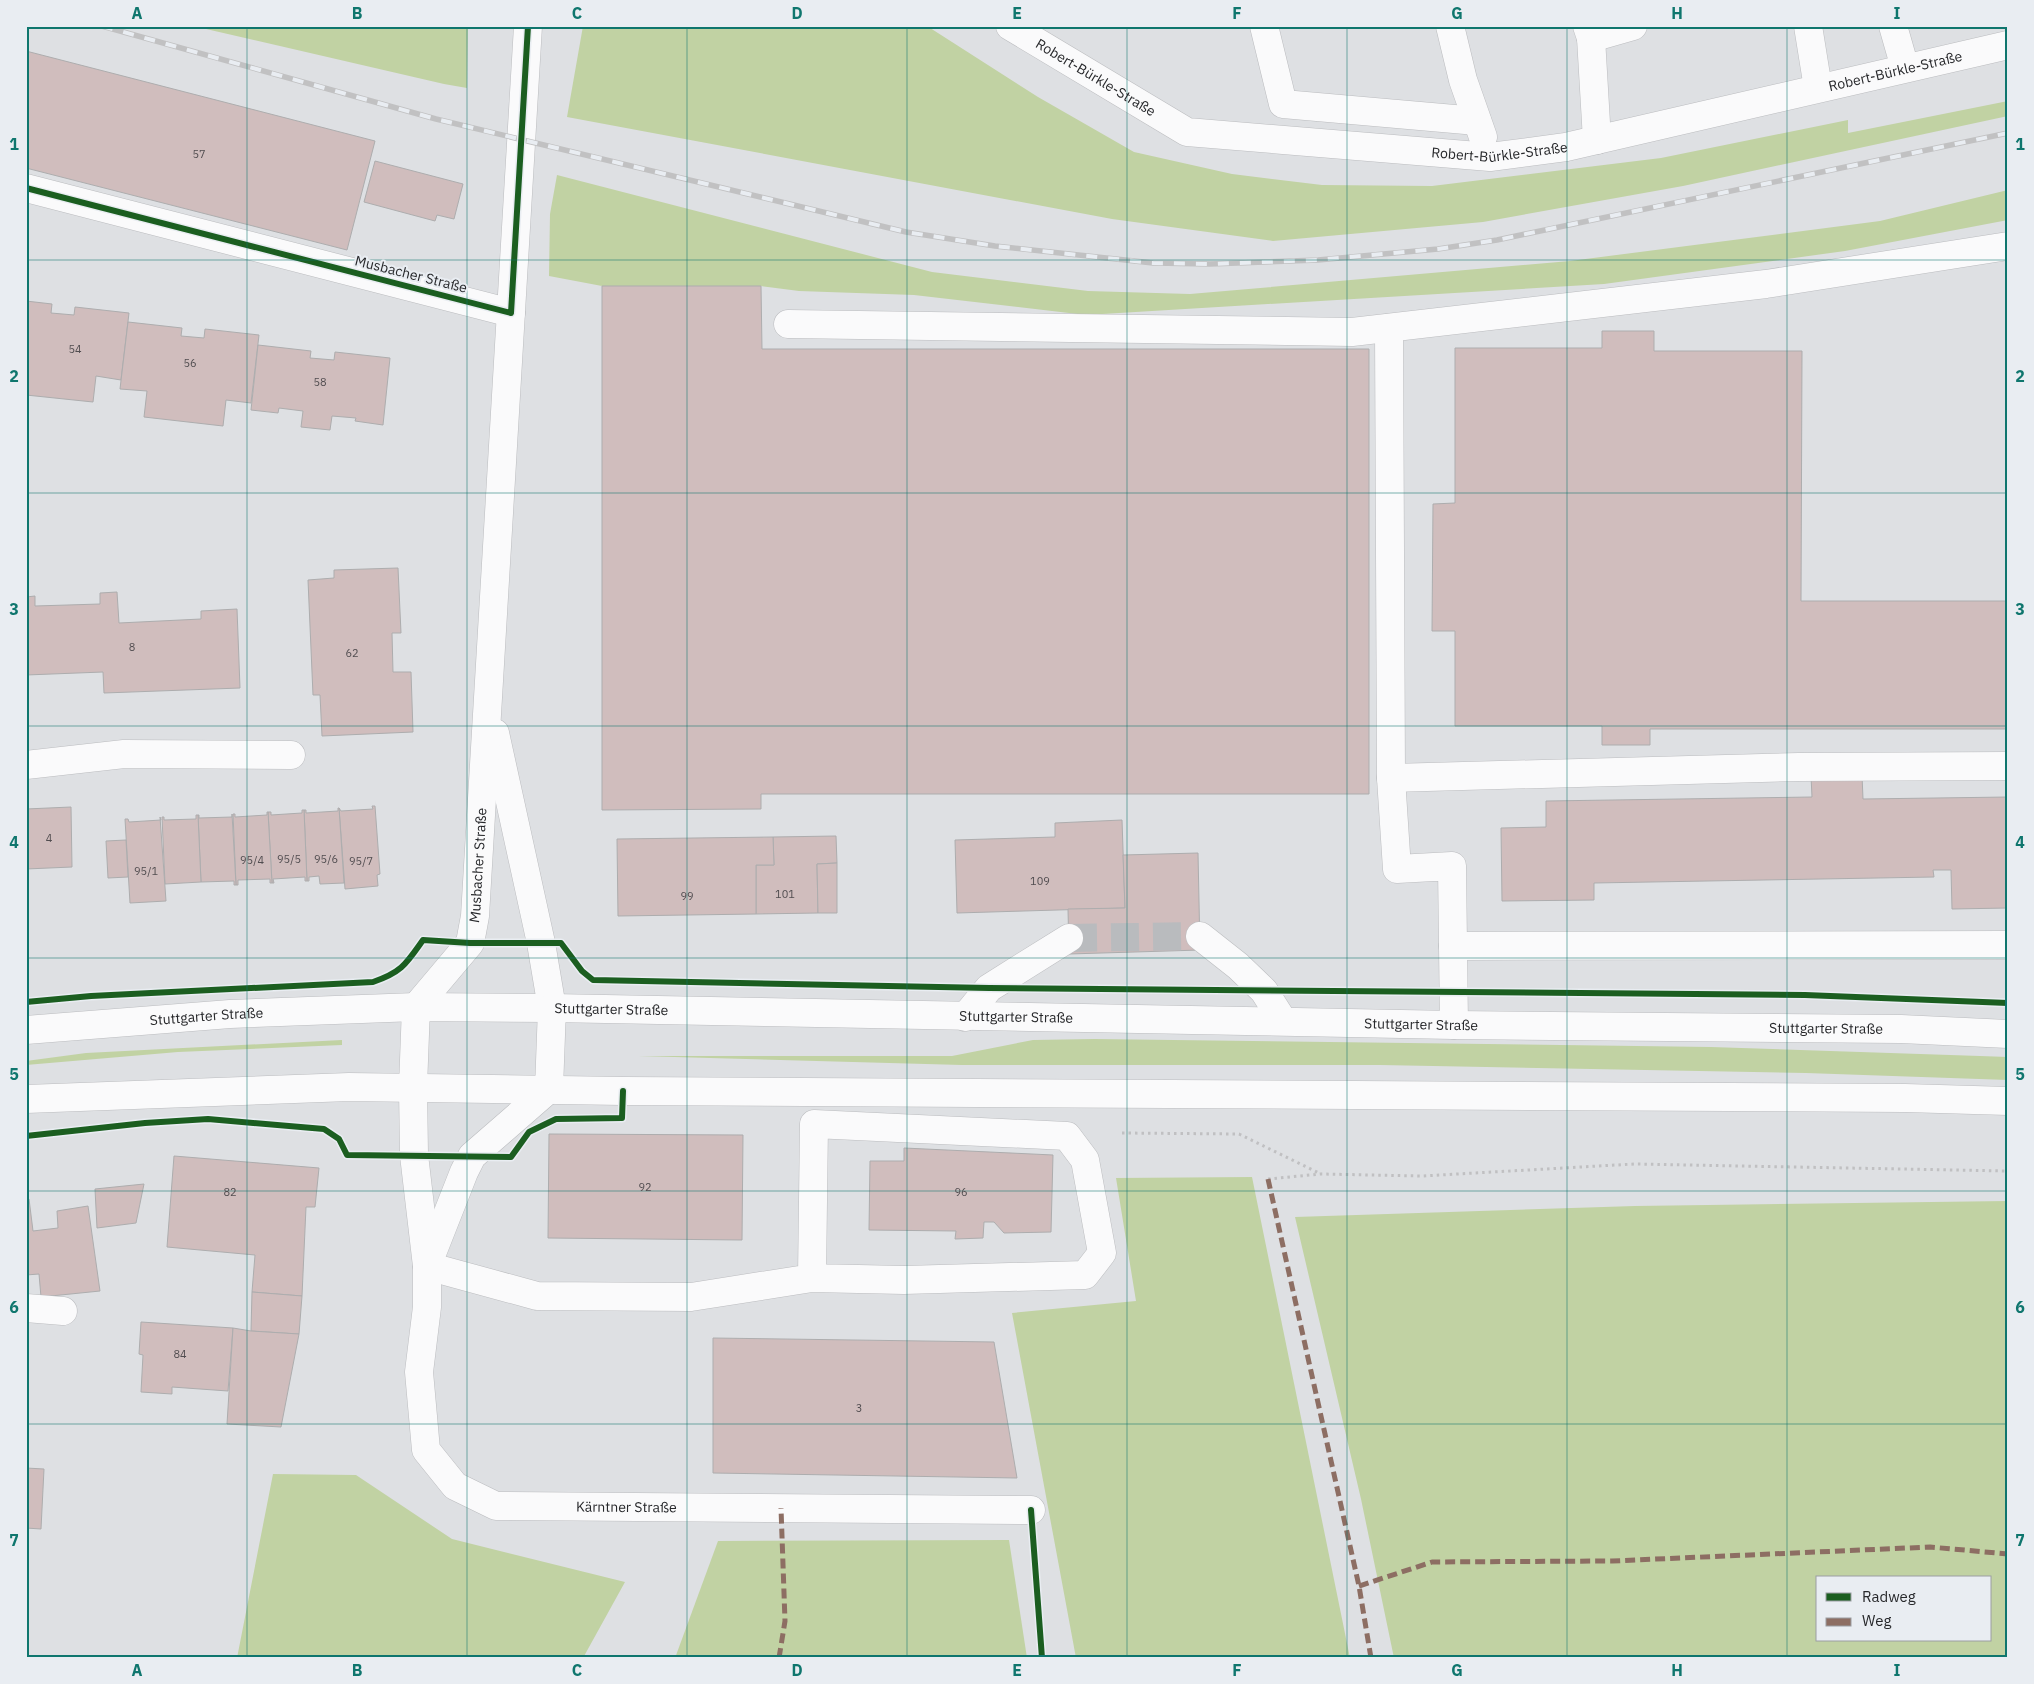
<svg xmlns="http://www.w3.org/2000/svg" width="2034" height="1684" font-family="'IBM Plex Sans',sans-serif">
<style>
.green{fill:#c1d2a3;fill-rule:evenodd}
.building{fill:#d0bdbd;stroke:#adadae}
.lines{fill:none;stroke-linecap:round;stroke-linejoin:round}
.minor-tunnel{stroke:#b9bbbe;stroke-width:28;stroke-dasharray:28 14;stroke-linecap:butt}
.minor-casing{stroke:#bbbcbf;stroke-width:29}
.major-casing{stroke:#bbbcbf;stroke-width:29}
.path{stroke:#c0c0c2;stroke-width:3;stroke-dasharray:2.5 4;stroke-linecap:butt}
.minor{stroke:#fafafb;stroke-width:28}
.major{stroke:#fafafb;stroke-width:28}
.rail-casing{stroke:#c1c1c2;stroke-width:5.5}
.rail{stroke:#e9edf2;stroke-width:4;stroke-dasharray:11;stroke-linecap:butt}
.quiet{stroke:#8d6e63;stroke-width:5;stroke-dasharray:10 5;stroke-linecap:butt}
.cycleway-casing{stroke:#e9edf2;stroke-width:9}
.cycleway{stroke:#1b5e20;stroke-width:6}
.grid{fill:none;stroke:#0f766e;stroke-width:1;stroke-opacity:0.55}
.labels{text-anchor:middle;stroke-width:4;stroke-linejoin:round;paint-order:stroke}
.number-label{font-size:11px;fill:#514d50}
.street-label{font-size:14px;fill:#27282b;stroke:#e9edf2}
.neatline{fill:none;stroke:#0f766e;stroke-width:2}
.grid-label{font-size:16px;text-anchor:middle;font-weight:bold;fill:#0f766e}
</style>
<rect width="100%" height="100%" fill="#dee0e3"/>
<!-- green -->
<g class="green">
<polygon points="193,26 468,26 467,88 444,84"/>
<polygon points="583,26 927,26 1038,97 1134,152 1232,174 1322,185 1432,186 1661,158 1848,120 1848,133 2008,101 2008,116 1683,186 1483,222 1273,241 1112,219 567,117"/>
<polygon points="557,175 932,272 1088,291 1190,294 1570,261 1880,221 2008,190 2008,220 1845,251 1604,284 1086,315 914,295 799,291 761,286 602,286 549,276 550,214"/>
<polygon points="1094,1039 1711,1047 1980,1056 2008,1057 2008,1080 1806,1073 1380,1065 962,1065 638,1056 952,1056 1033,1040"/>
<polygon points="342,1040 342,1045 178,1052 26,1065 26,1061 86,1053"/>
<polygon points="1252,1177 1350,1658 1076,1658 1012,1313 1136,1301 1116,1178"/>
<path d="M2008,1201V1658H1394L1361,1499L1295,1217L1635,1206ZM1818,1578H1990V1640H1818Z"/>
<polygon points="273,1474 356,1475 452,1539 625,1582 583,1658 237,1658"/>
<polygon points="1009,1540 1027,1658 675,1658 718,1541"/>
</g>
<!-- building -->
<g class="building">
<polygon points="26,51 375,141 347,250 26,168"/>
<polygon points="375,161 463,184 454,219 437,215 435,221 364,202"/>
<polygon points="602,286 761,286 762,349 1369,349 1369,794 761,794 761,809 602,810"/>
<polygon points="26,301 52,304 51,313 74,315 75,307 129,313 121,380 96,376 93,402 26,395"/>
<polygon points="128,322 182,328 181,336 204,338 205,329 259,335 251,403 226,400 223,426 144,417 147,391 120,389"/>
<polygon points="1602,331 1654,331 1654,351 1802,351 1801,601 2008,601 2008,729 1650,729 1650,745 1602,745 1602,726 1455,726 1455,631 1432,631 1433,504 1455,503 1455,348 1602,348"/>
<polygon points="258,345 311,351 310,358 334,360 335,352 390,358 383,425 355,421 356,418 332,416 330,430 301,427 303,411 279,408 278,413 251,410"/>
<polygon points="398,568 401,633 392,633 393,672 411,672 413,732 322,736 320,695 313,695 308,580 334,578 334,570"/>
<polygon points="117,592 119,623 201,619 201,611 237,609 240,688 104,693 103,672 26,675 26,597 35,596 35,606 100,604 100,593"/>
<polygon points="1862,775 1863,799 2008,797 2008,908 1952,909 1951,870 1933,870 1934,877 1594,883 1594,900 1502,901 1501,828 1546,827 1546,801 1812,797 1811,776"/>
<polygon points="372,806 375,806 380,874 377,875 378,886 345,889 339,808 341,811 373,809"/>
<polygon points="71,807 72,867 26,869 26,809"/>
<polygon points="338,808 339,808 344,883 320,884 319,876 309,877 309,881 307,881 304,810 306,810 306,813 338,811"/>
<polygon points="302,810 304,810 307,881 305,881 305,877 273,879 274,883 272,883 268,812 271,812 271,815 302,813"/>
<polygon points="267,812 268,812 272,883 270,883 270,879 238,880 238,885 236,885 233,814 235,814 235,817 267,815"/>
<polygon points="232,814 236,885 234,885 234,881 201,882 198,815 199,815 199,818 232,817"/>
<polygon points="196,815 198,815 201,882 165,884 162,817 164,817 164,820 196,819"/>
<polygon points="160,817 166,901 130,903 125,819 128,819 129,822 161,820"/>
<polygon points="1122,820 1125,908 957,913 955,840 1055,837 1055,823"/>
<polygon points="836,836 837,863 817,864 818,913 756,914 756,865 774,865 773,837"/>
<polygon points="773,837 774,865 756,865 756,914 618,916 617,839"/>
<polygon points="126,840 128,877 108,878 106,841"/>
<polygon points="1198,853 1200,950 1069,954 1068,909 1125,908 1123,855"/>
<polygon points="837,863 837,913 818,913 817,864"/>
<polygon points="549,1134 743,1135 742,1240 548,1238"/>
<polygon points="904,1148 1053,1155 1051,1232 1004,1233 994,1222 984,1222 983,1238 955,1239 956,1231 869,1230 870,1161 904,1161"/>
<polygon points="174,1156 319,1168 315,1207 306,1207 302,1296 252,1292 255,1255 167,1247"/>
<polygon points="144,1184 136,1223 97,1228 95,1189"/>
<polygon points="26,1194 27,1199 29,1199 33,1231 58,1228 57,1211 88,1206 100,1291 41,1297 39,1274 26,1275"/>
<polygon points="252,1292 302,1296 299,1334 251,1331"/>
<polygon points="141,1322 233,1328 228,1391 172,1387 172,1394 141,1392 143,1355 139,1354"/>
<polygon points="233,1328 251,1331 299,1334 281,1427 227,1424"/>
<polygon points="713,1338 994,1342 1017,1478 713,1473"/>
<polygon points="26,1468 44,1469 41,1529 26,1528"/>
</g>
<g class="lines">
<!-- minor-tunnel -->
<polyline class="minor-tunnel" points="1069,938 1200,936"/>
<!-- minor casing -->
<g class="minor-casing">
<g id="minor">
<path id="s1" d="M1010,26L1187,132L1490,157L1566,147L2008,45"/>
<polyline points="1264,26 1283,104 1477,121"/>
<polyline points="1450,26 1463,80 1483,137"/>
<polyline points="1587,26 1591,38 1633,26"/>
<polyline points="1808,26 1818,88"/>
<polyline points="1893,26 1905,68"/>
<polyline points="1591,38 1597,140"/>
<polyline points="26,188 511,313"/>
<polyline points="788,324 1352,332 1766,284 2008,246"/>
<polyline points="1389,328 1391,778 1397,869 1452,866 1454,1025"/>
<polyline points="495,733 541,943 552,1008"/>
<polyline points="26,765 124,754 291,755"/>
<polyline points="1391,778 1799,767 2008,766"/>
<polyline points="1200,936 1238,966 1264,991 1283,1021"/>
<polyline points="1453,946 2008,945"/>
<path id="s2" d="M416,1007L470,943L475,916L528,26"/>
<polyline points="965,1017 989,988 1069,938"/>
<polyline points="413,1087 414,1155 427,1266 537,1296 691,1297 812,1278 904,1280 1085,1275 1102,1253 1085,1160 1067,1136 814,1124 812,1278"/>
<path id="s3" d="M549,1089L472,1156L464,1172L427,1266V1307L419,1372L426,1450L455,1486L496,1506L1031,1510"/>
<polyline points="26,1308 63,1311"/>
</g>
</g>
<!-- major casing -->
<g class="major-casing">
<g id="major">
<path id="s4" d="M26,1030L230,1014L416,1007L552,1008L1454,1025L1901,1029L2008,1034"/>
<polyline points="413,1087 416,1007"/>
<polyline points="549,1089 552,1008"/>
<polyline points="26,1099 349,1087 623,1091 1905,1098 2008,1101"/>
</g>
</g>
<!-- path -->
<g class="path">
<polyline points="1122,1133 1239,1134 1321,1174"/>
<polyline points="1268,1179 1321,1174 1422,1176 1634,1164 2008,1171"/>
<polyline points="1033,1544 1042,1658"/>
</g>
<!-- minor -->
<use href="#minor" class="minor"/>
<!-- major -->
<use href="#major" class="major"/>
<!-- rail casing -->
<g class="rail-casing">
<polyline id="rail" points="102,26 436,119 906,232 995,246 1153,263 1210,264 1318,260 1438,249 1497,240 2008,133"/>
</g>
<!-- rail -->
<use href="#rail" class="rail"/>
<!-- quiet -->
<g class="quiet">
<polyline points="1268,1179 1359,1586 1371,1658"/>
<polyline points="1359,1586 1432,1562 1612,1561 1930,1547 2008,1554"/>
<polyline points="779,1658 785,1621 781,1508"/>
</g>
<!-- cycleway casing -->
<g class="cycleway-casing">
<g id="cycleway">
<polyline points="26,188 511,313 528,26"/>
<path d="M26,1002L91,996L373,982C402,972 406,964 423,940L470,943H561L582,971L593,980L989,988L1805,995L2008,1003"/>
<polyline points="26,1136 145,1123 208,1119 324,1129 339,1139 347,1155 511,1157 529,1132 556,1119 622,1118 623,1091"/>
<polyline points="1031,1510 1042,1658"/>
</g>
</g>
<!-- cycleway -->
<use href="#cycleway" class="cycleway"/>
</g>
<!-- grid -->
<path class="grid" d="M247,26V1658M467,26V1658M687,26V1658M907,26V1658M1127,26V1658M1347,26V1658M1567,26V1658M1787,26V1658M26,260H2008M26,493H2008M26,726H2008M26,958H2008M26,1191H2008M26,1424H2008"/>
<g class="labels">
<!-- number labels -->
<g class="number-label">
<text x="199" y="158">57</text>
<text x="75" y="353">54</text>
<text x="190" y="367">56</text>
<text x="320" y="386">58</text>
<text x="132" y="651">8</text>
<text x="352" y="657">62</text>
<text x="49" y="842">4</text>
<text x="289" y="863">95/5</text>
<text x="326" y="863">95/6</text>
<text x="252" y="864">95/4</text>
<text x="361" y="865">95/7</text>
<text x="146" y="875">95/1</text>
<text x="1040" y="885">109</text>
<text x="785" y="898">101</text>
<text x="687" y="900">99</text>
<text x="645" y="1191">92</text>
<text x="230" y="1196">82</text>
<text x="961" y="1196">96</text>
<text x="180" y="1358">84</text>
<text x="859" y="1412">3</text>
</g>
<!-- street labels -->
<g class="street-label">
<text dy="5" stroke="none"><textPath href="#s1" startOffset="925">Robert-Bürkle-Straße</textPath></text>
<text dy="5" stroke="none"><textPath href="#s1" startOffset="100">Robert-Bürkle-Straße</textPath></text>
<text dy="5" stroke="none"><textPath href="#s1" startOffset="520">Robert-Bürkle-Straße</textPath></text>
<text transform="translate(411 274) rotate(14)" y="5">Musbacher Straße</text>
<text dy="5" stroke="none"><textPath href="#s2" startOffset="162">Musbacher Straße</textPath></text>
<text dy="5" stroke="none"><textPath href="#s4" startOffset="586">Stuttgarter Straße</textPath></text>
<text dy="5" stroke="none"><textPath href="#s4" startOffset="181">Stuttgarter Straße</textPath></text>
<text dy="5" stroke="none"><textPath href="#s4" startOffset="991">Stuttgarter Straße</textPath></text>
<text dy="5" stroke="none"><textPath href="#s4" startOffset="1396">Stuttgarter Straße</textPath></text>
<text dy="5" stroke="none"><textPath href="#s4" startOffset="1801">Stuttgarter Straße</textPath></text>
<text dy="5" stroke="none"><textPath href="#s3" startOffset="628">Kärntner Straße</textPath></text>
</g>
</g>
<!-- border -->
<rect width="2034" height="1684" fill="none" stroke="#e9edf2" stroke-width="55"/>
<!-- legend -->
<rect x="1816" y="1576" width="175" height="65" fill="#e9edf2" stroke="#9b9ea2"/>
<rect x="1826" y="1593" width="25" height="8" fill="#1b5e20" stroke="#9b9ea2"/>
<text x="1862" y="1602" font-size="15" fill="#27282b">Radweg</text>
<rect x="1826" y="1618" width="25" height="8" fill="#8d6e63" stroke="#9b9ea2"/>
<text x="1862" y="1626" font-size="15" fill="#27282b">Weg</text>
<rect x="28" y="28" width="1978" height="1628" class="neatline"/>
<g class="grid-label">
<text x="137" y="19">A</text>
<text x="357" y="19">B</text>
<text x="577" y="19">C</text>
<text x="797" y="19">D</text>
<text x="1017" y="19">E</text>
<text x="1237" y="19">F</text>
<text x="1457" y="19">G</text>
<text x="1677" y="19">H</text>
<text x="1897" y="19">I</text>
<text x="14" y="150">1</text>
<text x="2020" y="150">1</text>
<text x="14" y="382">2</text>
<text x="2020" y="382">2</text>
<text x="14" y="615">3</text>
<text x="2020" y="615">3</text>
<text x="14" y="848">4</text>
<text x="2020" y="848">4</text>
<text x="14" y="1080">5</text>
<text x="2020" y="1080">5</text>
<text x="14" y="1313">6</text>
<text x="2020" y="1313">6</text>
<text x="14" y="1546">7</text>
<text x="2020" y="1546">7</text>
<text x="137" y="1676">A</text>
<text x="357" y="1676">B</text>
<text x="577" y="1676">C</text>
<text x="797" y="1676">D</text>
<text x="1017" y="1676">E</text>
<text x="1237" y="1676">F</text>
<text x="1457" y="1676">G</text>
<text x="1677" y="1676">H</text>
<text x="1897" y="1676">I</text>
</g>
</svg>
